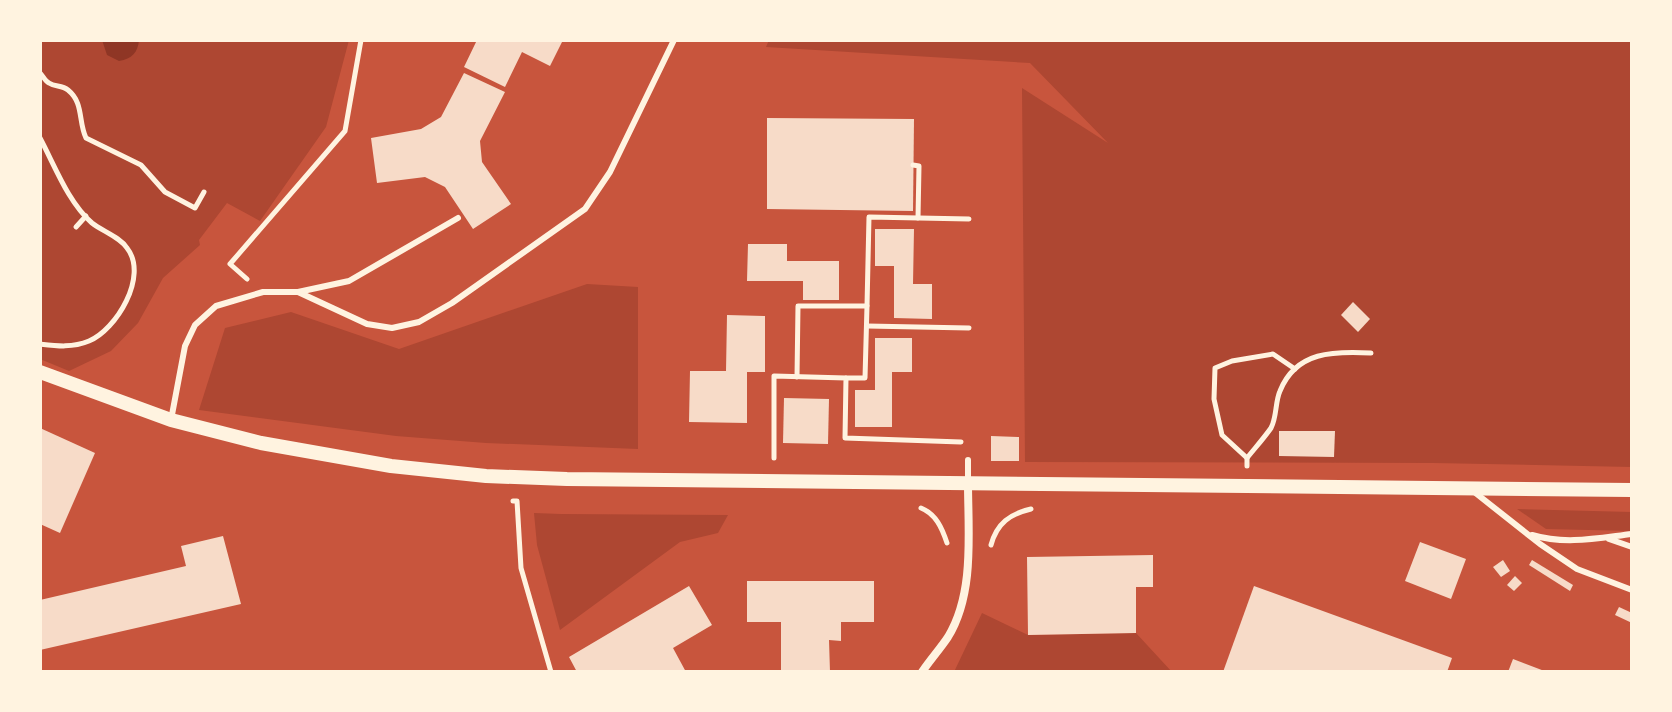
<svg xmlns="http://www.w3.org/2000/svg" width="1672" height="712" font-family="Karla,sans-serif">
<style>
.green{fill:#ae4732}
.water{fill:#8f3625}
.building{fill:#f7dbc8}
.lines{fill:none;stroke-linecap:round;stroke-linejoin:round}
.path{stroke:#fff3e0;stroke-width:5}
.service{stroke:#fff3e0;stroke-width:6}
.minor{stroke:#fff3e0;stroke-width:8}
.tertiary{stroke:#fff3e0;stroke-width:14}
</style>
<rect width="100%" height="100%" fill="#c8553d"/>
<!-- green -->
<g class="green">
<polygon points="40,40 349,40 326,127 260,221 227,203 199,240 200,245 163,278 138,323 111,351 69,371 40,359"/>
<polygon points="769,40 1632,40 1632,467 1433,463 1025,462 1022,88 1108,143 1030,63 766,47"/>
<polygon points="587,284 638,287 638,449 486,443 396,436 199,410 225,328 291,312 399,349"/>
<polygon points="1517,509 1632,512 1632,531 1546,529"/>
<polygon points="534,513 561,514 728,515 718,533 680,542 560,630 537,545"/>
<polygon points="982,613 1028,635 1136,633 1172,672 954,672"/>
</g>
<!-- water -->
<path class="water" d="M102,40H139C138,52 132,59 119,61L107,55Z"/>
<!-- building -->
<g class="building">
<polygon points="477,40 563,40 550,66 522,52 505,87 464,67"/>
<polygon points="464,73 505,92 480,141 482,162 511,204 473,229 445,187 425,177 377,183 371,138 421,129 441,117"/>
<polygon points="767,118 914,119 913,211 767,209"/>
<polygon points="875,229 914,229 913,284 932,284 932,319 894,318 894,266 875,266"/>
<polygon points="748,244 787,244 787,261 839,261 839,300 803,300 803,281 747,281"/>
<polygon points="1353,302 1370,319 1358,332 1341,315"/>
<polygon points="727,315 765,316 765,372 747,372 747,423 689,422 690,371 726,371"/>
<polygon points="875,338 912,338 912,372 892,372 892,427 855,427 855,390 875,390"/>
<polygon points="784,398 829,399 828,444 783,443"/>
<polygon points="40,428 95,453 60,533 40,524"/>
<polygon points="1279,431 1335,431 1334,457 1279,456"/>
<polygon points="991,436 1019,437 1019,461 991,461"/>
<polygon points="223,536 241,604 40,650 40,600 186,566 181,546"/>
<polygon points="1420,542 1466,559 1451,599 1405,581"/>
<polygon points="1153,555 1153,587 1136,587 1136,633 1028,635 1027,557"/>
<polygon points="1503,560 1510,571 1501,577 1493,567"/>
<polygon points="1532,560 1573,585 1570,591 1529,565"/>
<polygon points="1515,576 1522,583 1514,591 1507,585"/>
<polygon points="747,581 874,581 874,622 841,622 841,641 829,640 830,672 781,672 781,622 747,622"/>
<polygon points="689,586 712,625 673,648 686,672 577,672 569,657"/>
<polygon points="1254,586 1452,658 1447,672 1223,672"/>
<polygon points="1619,607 1632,613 1632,623 1615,615"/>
<polygon points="1513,659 1547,672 1508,672"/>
</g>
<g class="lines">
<!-- path -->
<g class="path">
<path d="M40,73C43,76 45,81 49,83C55,87 62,85 68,90C84,103 78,121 86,138L141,165L165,192L195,208L204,192"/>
<path d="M40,138C55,166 68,202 92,223C102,231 120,237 127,248C149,276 116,330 89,341C72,348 57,346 40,344"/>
<polyline points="913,165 919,166 918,218"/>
<polyline points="76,227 86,216"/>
<polyline points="247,279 230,264 345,131 361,40"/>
<polyline points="867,306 869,217 969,219"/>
<polyline points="867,326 969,328"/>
<polyline points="797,377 798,306 867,306 865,378 846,378"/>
<polyline points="774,458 774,376 846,378 845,438 961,442"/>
<polyline points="1247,458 1222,435 1214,399 1215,368 1232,361 1273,354 1295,369"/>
<path d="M1247,466V458C1255,448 1264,438 1271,428C1277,417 1275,402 1280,391C1296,351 1334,351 1371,353"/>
<polyline points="513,501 517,501 521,568 551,672"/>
<path d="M921,508C936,514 942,528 947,543"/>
<path d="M991,545C997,523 1010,514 1031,509"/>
</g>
<!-- service -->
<g class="service">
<polyline points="298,292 349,281 458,218"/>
<polyline points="171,420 185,346 195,325 216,306 263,292 298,292 367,324 392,328 419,322 452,303 585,209 610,172 674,40"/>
<polyline points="968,482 968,460"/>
<polyline points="1473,491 1540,544 1577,569 1632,590"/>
<path d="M1532,535C1566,545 1598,538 1632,534"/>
<polyline points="1609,539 1632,547"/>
</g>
<!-- minor -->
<path class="minor" d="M922,672C930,660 940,649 948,637C975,593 968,532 968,483"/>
<!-- tertiary -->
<polyline class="tertiary" points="40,372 171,420 261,443 391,466 486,476 567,479 1632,490"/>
</g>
<!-- border -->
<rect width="1672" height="712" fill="none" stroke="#fff3e0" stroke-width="84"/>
</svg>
